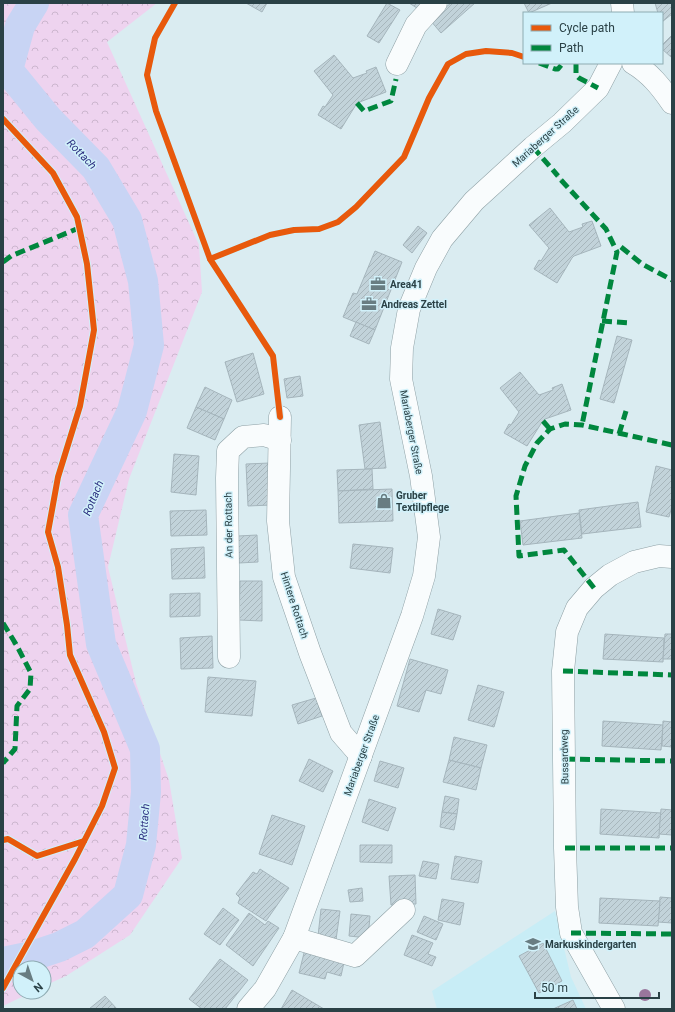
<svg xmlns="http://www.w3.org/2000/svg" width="675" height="1012" font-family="Roboto,sans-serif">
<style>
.built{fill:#c8edf6}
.forest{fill:url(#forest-crowns)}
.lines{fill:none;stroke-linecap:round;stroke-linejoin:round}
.river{stroke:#c8d4f4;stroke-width:30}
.building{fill:url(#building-hatch);stroke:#a5b5bc}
.minor-casing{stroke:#8ea0a5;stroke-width:23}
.path{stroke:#c3cbce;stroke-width:2.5;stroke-dasharray:1 3;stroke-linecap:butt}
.minor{stroke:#f9fcfd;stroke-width:22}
.quiet{stroke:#00873e;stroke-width:5;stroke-dasharray:10 5;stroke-linecap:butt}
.cycleway-casing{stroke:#d1f1fa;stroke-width:8}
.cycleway{stroke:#e8590c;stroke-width:6}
.tree{fill:#99769c}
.labels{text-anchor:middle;stroke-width:3;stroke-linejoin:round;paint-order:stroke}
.street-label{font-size:10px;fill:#2a4146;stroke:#d1f1fa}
.poi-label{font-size:10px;font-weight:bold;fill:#2a4146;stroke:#d1f1fa;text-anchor:start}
.water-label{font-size:11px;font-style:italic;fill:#2e3182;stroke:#d1f1fa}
</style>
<defs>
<pattern id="forest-crowns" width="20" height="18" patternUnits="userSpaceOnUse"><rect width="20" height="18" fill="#eed3ef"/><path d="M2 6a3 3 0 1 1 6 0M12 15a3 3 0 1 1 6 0" fill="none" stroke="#ccb6ce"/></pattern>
<pattern id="building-hatch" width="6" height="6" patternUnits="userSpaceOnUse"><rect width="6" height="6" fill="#c2d3da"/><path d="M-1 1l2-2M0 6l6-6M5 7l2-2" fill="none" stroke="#a7b6bc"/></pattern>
</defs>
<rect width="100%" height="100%" fill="#daecf1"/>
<!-- built -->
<polygon class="built" points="555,911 571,977 586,1009 437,1009 432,991"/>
<!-- forest -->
<polygon class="forest" points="3,3 157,3 107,42 199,245 202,292 129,479 108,567 136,683 169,780 182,858 130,935 66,976 44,986 44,968 20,968 20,992 32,992 3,1006"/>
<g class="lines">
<!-- river -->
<polyline class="river" points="3,962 32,956 59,947 85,934 128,895 141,845 146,792 145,749 101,644 83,515 132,411 149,345 143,281 127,220 96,168 48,119 8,70 20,26 34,3"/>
</g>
<!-- building -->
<g class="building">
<polygon points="246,3 267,3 262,12"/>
<polygon points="387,3 400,10 379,43 367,36"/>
<polygon points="409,3 421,3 417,8"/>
<polygon points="451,3 475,3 441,33 430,20"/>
<polygon points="524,3 552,3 529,13"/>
<polygon points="655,3 672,3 672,14 662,22 662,13 658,13"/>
<polygon points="672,35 672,56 671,57 662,49 662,45"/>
<polygon points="334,55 353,78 367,73 366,71 376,67 386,92 357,103 341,129 318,115 323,106 325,107 333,95 314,71"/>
<polygon points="550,208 569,232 583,227 582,224 592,221 601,246 574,256 572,258 557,283 534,269 539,260 541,261 549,248 529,225"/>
<polygon points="418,226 427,233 412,253 403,245"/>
<polygon points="375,251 402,262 375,330 343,317 353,293 357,294"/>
<polygon points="356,322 375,330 369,344 350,336"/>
<polygon points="617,336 632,340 614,403 600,399"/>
<polygon points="253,353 264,394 237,402 225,362"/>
<polygon points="520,372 539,395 553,390 552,388 562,384 571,410 545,419 542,422 527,446 504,433 509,424 511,425 519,412 500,388"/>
<polygon points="300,376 303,396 287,398 284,379"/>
<polygon points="205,387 232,400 224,419 196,407"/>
<polygon points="196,407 224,419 215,440 187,428"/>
<polygon points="380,422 386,468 365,469 359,425"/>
<polygon points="174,454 199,456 196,495 171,492"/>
<polygon points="270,463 271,505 248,506 246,464"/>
<polygon points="656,466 672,470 672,506 669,517 646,512"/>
<polygon points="372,469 373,489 338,491 337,470"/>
<polygon points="392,489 393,521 339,523 338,491"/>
<polygon points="638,502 641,527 582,534 579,510"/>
<polygon points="206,510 207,535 171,536 170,511"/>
<polygon points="579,513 582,538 523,545 520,521"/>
<polygon points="257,535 258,562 239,563 238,536"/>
<polygon points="353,544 393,548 390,573 350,568"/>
<polygon points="204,547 205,578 172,579 171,549"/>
<polygon points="240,581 262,581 262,621 239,620"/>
<polygon points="200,593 200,616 170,617 170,594"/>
<polygon points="438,609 461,616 453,640 431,634"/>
<polygon points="605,634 664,638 663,662 603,659"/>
<polygon points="665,634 672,634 672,659 663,659"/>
<polygon points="212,636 213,668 181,669 180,638"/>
<polygon points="410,659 448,670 441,694 426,690 419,712 397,706"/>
<polygon points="208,677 256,681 252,716 205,712"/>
<polygon points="478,685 504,692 494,727 468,720"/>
<polygon points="316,698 322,716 298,724 292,705"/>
<polygon points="603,721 663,725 661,750 602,746"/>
<polygon points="663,721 672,722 672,747 662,746"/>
<polygon points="454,737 487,745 481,768 449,760"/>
<polygon points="309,759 333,771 323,792 299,781"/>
<polygon points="449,760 481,768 476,790 443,782"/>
<polygon points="380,761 404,768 398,788 374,781"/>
<polygon points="445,796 459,799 457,814 442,812"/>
<polygon points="369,799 396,808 388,831 362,822"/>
<polygon points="601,809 661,813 659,838 600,834"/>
<polygon points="661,809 672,810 672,835 659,834"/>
<polygon points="442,812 457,814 454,830 440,827"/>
<polygon points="272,815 305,826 292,865 259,854"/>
<polygon points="360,845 392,845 392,863 360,862"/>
<polygon points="455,856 482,861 478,883 451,879"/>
<polygon points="423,861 439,864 436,879 419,876"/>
<polygon points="260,869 289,888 266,921 238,903 240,898 236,894 253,872 257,874"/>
<polygon points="415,875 416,904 391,905 389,876"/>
<polygon points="362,888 363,901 350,902 348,890"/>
<polygon points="660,897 672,898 672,923 658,922"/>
<polygon points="600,898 660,901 658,926 599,923"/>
<polygon points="442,899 464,903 460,925 438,920"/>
<polygon points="223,908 239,920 220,945 204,934"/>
<polygon points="321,909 340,911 335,947 317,945"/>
<polygon points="249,913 265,925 268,921 279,928 253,966 226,945"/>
<polygon points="351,914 370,916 368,938 349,936"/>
<polygon points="424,916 443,924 436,940 417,932"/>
<polygon points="412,935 433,943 428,954 436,957 432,966 404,955"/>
<polygon points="543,943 562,981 539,993 519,956"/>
<polygon points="305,949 345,958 341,976 327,972 325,979 299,973"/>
<polygon points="220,959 248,980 225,1009 202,1009 189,999"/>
<polygon points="292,990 324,1009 281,1009"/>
<polygon points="105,996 117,1009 89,1009"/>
<polygon points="573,1000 577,1009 553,1009"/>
</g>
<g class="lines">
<!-- minor casing -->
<g class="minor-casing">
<g id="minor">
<polyline points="622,3 623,13"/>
<path d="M633,63C650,73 661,87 672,103"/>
<polyline points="397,64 416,25 436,3"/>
<polyline points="280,417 278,521 284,577 310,653 341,733 361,756"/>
<polyline points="229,657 227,478 228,451 243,437 264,435 280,440"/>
<polyline points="294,938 355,956 404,910"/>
<polyline points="248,1009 265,989 294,938 412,616 424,576 429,537 421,476 401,379 402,348 409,309 426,268 442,239 474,201 533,147 562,123 598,88 611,63"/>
<polyline points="614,1009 571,933 567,907 565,848 563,671 567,632 577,608 594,588 610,575 634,562 659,556 672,557"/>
</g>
</g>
<!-- path -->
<polyline class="path" points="558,176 561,180"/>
<!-- minor -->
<use href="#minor" class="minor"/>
<!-- quiet -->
<g class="quiet">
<polyline points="539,63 555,69 558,69 563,63"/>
<polyline points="576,63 576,75 579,78 598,88"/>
<polyline points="357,103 364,111 391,101 396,79"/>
<polyline points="533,147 558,176"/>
<polyline points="561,180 606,229 617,252 582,425"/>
<polyline points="621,247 642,264 672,280"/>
<polyline points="3,262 11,256 79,228"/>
<polyline points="602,321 631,323"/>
<polyline points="543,421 550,429"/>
<polyline points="619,434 626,411"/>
<polyline points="594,588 564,550 519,556 516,496 525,466 537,443 550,429 565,424 582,425 672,445"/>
<polyline points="3,623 17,646 31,673 30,689 17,706 15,749 3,763"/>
<polyline points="563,671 672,675"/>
<polyline points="565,759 672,761"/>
<polyline points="565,848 672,848"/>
<polyline points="571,933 672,934"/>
</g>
<!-- cycleway casing -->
<g class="cycleway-casing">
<g id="cycleway">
<polyline points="175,3 155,38 147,75 156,111 210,259 273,356 280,417"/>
<polyline points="3,119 53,173 77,217 87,264 94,330 80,406 58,477 48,532 58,567 67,625 70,655 104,732 115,768 102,806 75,859 3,988"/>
<polyline points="210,259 270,235 294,230 319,229 338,222 356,207 404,157 429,98 448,64 466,54 486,51 512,53 524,57"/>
<polyline points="3,840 8,839 37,856 84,841"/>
</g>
</g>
<!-- cycleway -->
<use href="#cycleway" class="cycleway"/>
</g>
<!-- trees -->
<circle class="tree" cx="645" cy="995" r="6"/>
<!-- icons -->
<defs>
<g id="office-bare" transform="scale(1.2)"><path d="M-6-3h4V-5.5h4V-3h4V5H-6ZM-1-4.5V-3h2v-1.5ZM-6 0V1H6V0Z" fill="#687d82" stroke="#d1f1fa" stroke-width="2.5" paint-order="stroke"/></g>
<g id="shop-bare" transform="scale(1.2)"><path d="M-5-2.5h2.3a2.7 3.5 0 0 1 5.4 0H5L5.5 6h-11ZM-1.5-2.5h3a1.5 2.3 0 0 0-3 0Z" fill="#687d82" stroke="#d1f1fa" stroke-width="2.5" paint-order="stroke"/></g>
<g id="school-bare" transform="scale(1.2)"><path d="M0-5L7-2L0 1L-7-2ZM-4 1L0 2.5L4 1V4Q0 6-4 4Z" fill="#687d82" stroke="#d1f1fa" stroke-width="2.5" paint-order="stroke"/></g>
</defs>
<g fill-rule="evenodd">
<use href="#office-bare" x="378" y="284"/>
<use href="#office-bare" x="369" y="304"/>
<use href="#shop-bare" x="384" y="501"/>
<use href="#school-bare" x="533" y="944"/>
</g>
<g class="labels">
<!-- street labels -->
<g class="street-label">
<text transform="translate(545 136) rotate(-42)" y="4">Mariaberger Straße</text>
<text transform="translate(412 432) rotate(79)" y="4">Mariaberger Straße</text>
<text transform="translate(228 525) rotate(-91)" y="4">An der Rottach</text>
<text transform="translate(295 605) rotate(72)" y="4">Hintere Rottach</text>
<text transform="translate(361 755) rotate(-70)" y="4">Mariaberger Straße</text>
<text transform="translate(564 757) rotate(-91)" y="4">Bussardweg</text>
</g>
<!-- poi labels -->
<g class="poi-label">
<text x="390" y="288">Area41</text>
<text x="381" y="308">Andreas Zettel</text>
<text x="396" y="499">Gruber<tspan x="396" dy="12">Textilpflege</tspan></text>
<text x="545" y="948">Markuskindergarten</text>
</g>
<!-- water labels -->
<g class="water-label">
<text transform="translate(82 154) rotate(46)" y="4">Rottach</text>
<text transform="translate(93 498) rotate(-68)" y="4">Rottach</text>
<text transform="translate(144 822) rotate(-85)" y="4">Rottach</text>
</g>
</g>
<!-- border -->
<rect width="675" height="1012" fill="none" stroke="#2a4146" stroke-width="8"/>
<!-- legend -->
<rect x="523" y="12" width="140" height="52" fill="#d1f1fa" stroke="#8eabb2"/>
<rect x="531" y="25" width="20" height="6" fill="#e8590c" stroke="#8eabb2"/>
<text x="559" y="32" font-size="12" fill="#2a4146">Cycle path</text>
<rect x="531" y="45" width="20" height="6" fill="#00873e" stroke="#8eabb2"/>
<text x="559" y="52" font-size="12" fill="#2a4146">Path</text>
<!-- north arrow -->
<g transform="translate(32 980) rotate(140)"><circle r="19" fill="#d1f1fa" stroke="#8eabb2"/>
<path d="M0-3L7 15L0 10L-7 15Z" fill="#687d82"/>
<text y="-6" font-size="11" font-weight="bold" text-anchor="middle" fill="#2a4146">N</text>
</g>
<!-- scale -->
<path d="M535 992v6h124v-6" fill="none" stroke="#2a4146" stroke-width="2"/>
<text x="541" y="992" font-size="12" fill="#2a4146" stroke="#d1f1fa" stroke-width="3" paint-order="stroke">50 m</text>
</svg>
